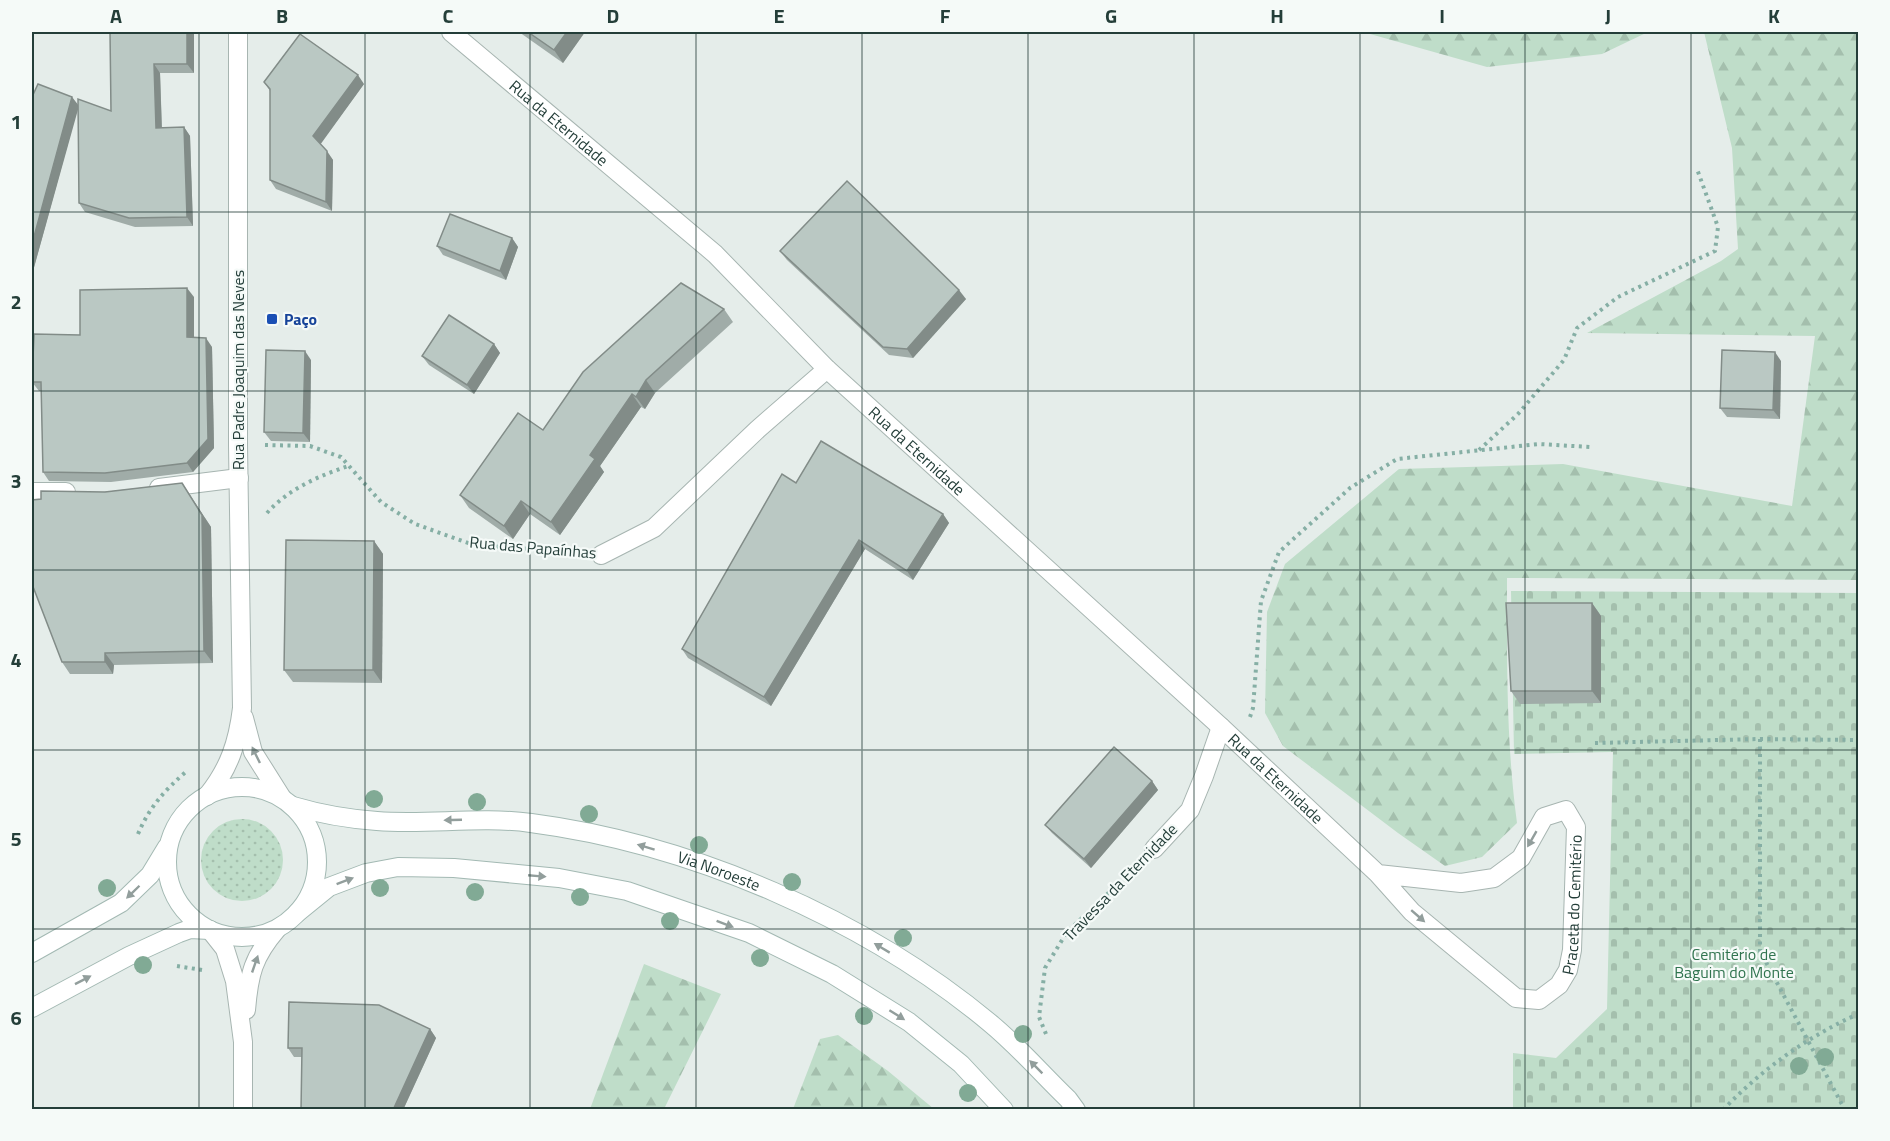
<svg xmlns="http://www.w3.org/2000/svg" width="1890" height="1141" font-family="'Titillium Web',sans-serif">
<style>
.grass{fill:url(#grass-dots)}
.forest{fill:url(#forest-firs)}
.cemetery{fill:url(#cemetery-stones)}
.lines{fill:none;stroke-linecap:round;stroke-linejoin:round}
.minor-casing{stroke:#a7b5b1;stroke-width:20}
.tertiary-casing{stroke:#a7b5b1;stroke-width:20}
.secondary-casing{stroke:#a3b9b3;stroke-width:20}
.path{stroke:#86afa5;stroke-width:4;stroke-dasharray:3 4.5;stroke-linecap:butt}
.minor{stroke:#fff;stroke-width:18}
.tertiary{stroke:#fff;stroke-width:18}
.secondary{stroke:#fff;stroke-width:18}
.tree{fill:#81aa95}
.wall{fill:#a0aca8}
.shaded-wall{fill:#828c88}
.building{fill:#bac8c3;stroke:#828c88;stroke-width:1.5}
.oneway{fill:#929e9c}
.grid{fill:none;stroke:#243e39;stroke-width:1.5;stroke-opacity:0.55}
.transit-dot{fill:#1a4fb4;stroke:#f5faf8;stroke-width:2}
.labels{text-anchor:middle;stroke-width:4.5;stroke-linejoin:round;paint-order:stroke}
.street-label{font-size:16px;fill:#243e39;stroke:#f5faf8}
.transit-label{font-size:16px;font-weight:bold;fill:#164399;stroke:#f5faf8;text-anchor:start}
.park-label{font-size:16px;fill:#30744f;stroke:#f5faf8}
.neatline{fill:none;stroke:#243e39;stroke-width:2}
.grid-label{font-size:20px;text-anchor:middle;font-weight:bold;fill:#243e39}
</style>
<defs>
<pattern id="grass-dots" width="8" height="8" patternUnits="userSpaceOnUse" patternTransform="scale(1.5)"><rect width="8" height="8" fill="#bfddc9"/><path d="M2 2h.1M6 6h.1" fill="none" stroke="#a4bfad" stroke-width="1.8" stroke-linecap="round"/></pattern>
<pattern id="forest-firs" width="22" height="20" patternUnits="userSpaceOnUse" patternTransform="scale(1.5)"><rect width="22" height="20" fill="#bfddc9"/><path d="M5 1l3.5 6h-7zM16 11l3.5 6h-7z" fill="#a4bfad"/></pattern>
<pattern id="cemetery-stones" width="16" height="16" patternUnits="userSpaceOnUse" patternTransform="scale(1.5)"><rect width="16" height="16" fill="#bfddc9"/><path d="M2 7V4a2 2 0 0 1 4 0v3zM10 15v-3a2 2 0 0 1 4 0v3z" fill="#a4bfad"/></pattern>
</defs>
<rect width="100%" height="100%" fill="#e5edea"/>
<!-- grass -->
<circle class="grass" cx="242" cy="860" r="41"/>
<!-- forest -->
<g class="forest">
<polygon points="1363,32 1648,32 1602,54 1487,67"/>
<path d="M1704,32H1858V580L1507,578C1507,660 1506,741 1517,823L1482,857L1445,866L1398,833L1283,746L1265,713L1267,612L1285,564L1399,469L1563,464L1792,506L1815,336L1587,333L1721,261L1738,249L1732,148Z"/>
<polygon points="644,964 721,994 664,1109 590,1109"/>
<polygon points="838,1035 888,1071 934,1109 793,1109 820,1039"/>
</g>
<!-- cemetery -->
<polygon class="cemetery" points="1511,591 1858,593 1858,1109 1513,1109 1513,1053 1556,1058 1607,1009 1613,752 1514,754"/>
<g class="lines">
<!-- minor casing -->
<g class="minor-casing">
<g id="minor">
<path id="s1" d="M451,32L715,254L827,369L1221,727L1378,874L1412,912L1516,998L1539,1000L1559,985L1568,970L1572,950L1576,827L1566,810L1544,817L1521,858L1494,878L1461,883L1378,874"/>
<polyline points="159,488 239,478"/>
<polyline points="32,492 66,492"/>
<polyline points="601,555 654,528 758,429 827,369"/>
<polyline points="1154,849 1190,810 1204,776 1221,727"/>
</g>
</g>
<!-- tertiary casing -->
<g class="tertiary-casing">
<g id="tertiary">
<polyline points="244,718 253,752 282,798"/>
<path d="M207,796C229,769 238,742 242,708L238,445V32"/>
<polyline points="210,930 225,949 235,981 243,1042 243,1110"/>
<path d="M246,1010C249,974 253,957 277,929"/>
</g>
</g>
<!-- secondary casing -->
<g class="secondary-casing">
<g id="secondary">
<circle cx="242" cy="862" r="75"/>
<path id="s2" d="M293,806C320,814 349,819 377,821C428,825 480,816 531,823C692,844 865,919 990,1023C1018,1046 1042,1074 1068,1099L1076,1110"/>
<polyline points="297,913 329,887 366,873 398,867 454,868 559,878 627,891 749,933 832,974 909,1022 961,1064 1004,1110"/>
<polyline points="32,953 121,903 150,875 167,847"/>
<polyline points="32,1008 129,956 179,933 190,929 210,930"/>
</g>
</g>
<!-- path -->
<g class="path">
<polyline points="265,445 310,446 341,457 381,502 415,524 474,545 574,552"/>
<polyline points="1479,450 1518,414 1564,360 1577,328 1618,297 1715,251 1718,227 1697,169"/>
<path d="M267,513C288,489 319,476 348,466"/>
<polyline points="1250,717 1253,708 1261,601 1279,552 1350,488 1397,459 1539,444 1590,447"/>
<polyline points="1760,739 1858,740"/>
<polyline points="1595,743 1760,739 1760,951 1845,1110"/>
<path d="M138,834C150,806 165,790 188,770"/>
<polyline points="177,966 202,970"/>
<polyline points="1046,1034 1039,1017 1045,968 1067,932 1134,869"/>
<path d="M1723,1110C1762,1069 1807,1037 1858,1014"/>
</g>
<!-- minor -->
<use href="#minor" class="minor"/>
<!-- tertiary -->
<use href="#tertiary" class="tertiary"/>
<!-- secondary -->
<use href="#secondary" class="secondary"/>
</g>
<!-- trees -->
<g class="tree">
<circle cx="374" cy="799" r="9"/>
<circle cx="477" cy="802" r="9"/>
<circle cx="589" cy="814" r="9"/>
<circle cx="699" cy="845" r="9"/>
<circle cx="792" cy="882" r="9"/>
<circle cx="107" cy="888" r="9"/>
<circle cx="380" cy="888" r="9"/>
<circle cx="475" cy="892" r="9"/>
<circle cx="580" cy="897" r="9"/>
<circle cx="670" cy="921" r="9"/>
<circle cx="903" cy="938" r="9"/>
<circle cx="760" cy="958" r="9"/>
<circle cx="143" cy="965" r="9"/>
<circle cx="864" cy="1016" r="9"/>
<circle cx="1023" cy="1034" r="9"/>
<circle cx="1825" cy="1057" r="9"/>
<circle cx="1799" cy="1066" r="9"/>
<circle cx="968" cy="1093" r="9"/>
</g>
<!-- wall -->
<g class="wall">
<polygon points="110,32 194,32 194,73 160,73 162,128 184,127 190,136 193,226 135,227 85,212 79,203 78,107 33,271 32,271 32,97 72,97 78,106 111,111"/>
<polygon points="519,32 585,32 563,63"/>
<polygon points="264,82 364,84 320,144 333,160 332,211 276,189 270,180 270,91"/>
<polygon points="512,238 518,247 506,280 443,255 437,246"/>
<polygon points="780,251 966,299 913,358 889,355 787,260"/>
<polygon points="194,297 194,337 212,347 214,448 193,472 111,482 49,481 43,472 41,391 39,391 32,382"/>
<polygon points="724,309 733,322 655,393 645,409 641,407 600,466 604,472 560,535 530,514 513,539 469,508 460,495 543,430"/>
<polygon points="494,344 500,353 474,394 429,365 422,356"/>
<polygon points="311,360 310,442 271,441 264,432"/>
<polygon points="1781,361 1780,419 1727,417 1720,408"/>
<polygon points="182,483 211,527 213,663 114,665 113,674 70,674 62,662 41,499"/>
<polygon points="796,483 943,514 949,523 913,580 865,549 771,706 688,658 682,649"/>
<polygon points="374,541 383,554 382,683 293,682 284,670"/>
<polygon points="1592,603 1601,616 1601,703 1520,704 1511,691"/>
<polygon points="1152,781 1158,790 1091,868 1052,833 1045,825"/>
<polygon points="430,1029 436,1038 403,1110 301,1110 302,1057 294,1057 288,1048"/>
</g>
<!-- shaded-wall -->
<g class="shaded-wall">
<polygon points="187,32 194,32 194,73 187,64"/>
<polygon points="567,32 585,32 563,63 554,50"/>
<polygon points="154,64 160,73 162,137 156,128"/>
<polygon points="358,75 364,84 320,145 313,136"/>
<polygon points="72,97 79,106 33,271 32,269 32,244"/>
<polygon points="184,127 190,136 193,226 187,217"/>
<polygon points="327,151 333,160 332,211 326,202"/>
<polygon points="512,238 518,247 506,280 500,271"/>
<polygon points="187,288 194,297 194,346 187,337"/>
<polygon points="959,290 966,299 913,358 907,349"/>
<polygon points="206,338 212,347 214,448 193,472 187,463"/>
<polygon points="494,344 500,353 474,394 467,385"/>
<polygon points="305,351 311,360 310,442 303,433"/>
<polygon points="1775,352 1781,361 1780,419 1773,410"/>
<polygon points="646,380 655,393 645,409 636,397"/>
<polygon points="632,394 641,407 600,466 604,472 560,535 551,522 590,455"/>
<polygon points="182,483 211,527 213,663 204,651"/>
<polygon points="521,501 530,514 513,539 504,526"/>
<polygon points="943,514 949,523 913,580 907,571"/>
<polygon points="859,540 865,549 771,706 764,697"/>
<polygon points="374,541 383,554 382,683 373,670"/>
<polygon points="1592,603 1601,616 1601,703 1592,691"/>
<polygon points="105,653 114,665 113,674 105,662"/>
<polygon points="1152,781 1158,790 1091,868 1084,859"/>
<polygon points="430,1029 436,1038 403,1110 393,1110"/>
</g>
<!-- building -->
<g class="building">
<polygon points="110,32 187,32 187,64 154,64 156,128 184,127 187,217 129,218 79,203 78,99 111,111"/>
<polygon points="528,32 567,32 554,50"/>
<polygon points="300,34 358,75 313,136 327,151 326,202 270,180 270,89 264,82"/>
<polygon points="38,84 72,97 32,244 32,97"/>
<polygon points="847,181 959,290 907,349 883,347 780,251"/>
<polygon points="450,214 512,238 500,271 437,246"/>
<polygon points="681,283 724,309 646,380 636,397 632,394 590,455 595,459 551,522 521,501 504,526 460,495 518,413 543,430 583,372"/>
<polygon points="187,288 187,337 206,338 208,439 187,463 105,473 43,472 41,382 32,382 34,334 80,335 80,290"/>
<polygon points="449,315 494,344 467,385 422,356"/>
<polygon points="266,350 305,351 303,433 264,432"/>
<polygon points="1722,350 1775,352 1773,410 1720,408"/>
<polygon points="821,441 943,514 907,571 859,540 764,697 682,649 782,474 796,483"/>
<polygon points="182,483 202,515 204,651 105,653 105,662 62,662 32,584 32,500 41,499 41,491 105,492"/>
<polygon points="286,540 374,541 373,670 284,670"/>
<polygon points="1506,603 1592,603 1592,691 1511,691"/>
<polygon points="1114,747 1152,781 1084,859 1045,825"/>
<polygon points="289,1002 379,1005 430,1029 393,1110 301,1110 302,1048 288,1048"/>
</g>
<!-- one-way arrows -->
<defs><path id="oneway-solid" d="M-6-.8H1V-3.2L6.5 0L1 3.2V.8H-6Z" transform="scale(1.5)"/></defs>
<g class="oneway">
<use href="#oneway-solid" transform="translate(256 755) rotate(-116)"/>
<use href="#oneway-solid" transform="translate(453 820) rotate(178)"/>
<use href="#oneway-solid" transform="translate(1532 839) rotate(120)"/>
<use href="#oneway-solid" transform="translate(646 847) rotate(-163)"/>
<use href="#oneway-solid" transform="translate(537 876) rotate(5)"/>
<use href="#oneway-solid" transform="translate(345 881) rotate(-21)"/>
<use href="#oneway-solid" transform="translate(133 892) rotate(136)"/>
<use href="#oneway-solid" transform="translate(1418 916) rotate(41)"/>
<use href="#oneway-solid" transform="translate(725 924) rotate(21)"/>
<use href="#oneway-solid" transform="translate(882 948) rotate(-149)"/>
<use href="#oneway-solid" transform="translate(255 964) rotate(-71)"/>
<use href="#oneway-solid" transform="translate(83 980) rotate(-27)"/>
<use href="#oneway-solid" transform="translate(897 1015) rotate(32)"/>
<use href="#oneway-solid" transform="translate(1036 1067) rotate(-135)"/>
</g>
<!-- grid -->
<path class="grid" d="M199,32V1110M365,32V1110M530,32V1110M696,32V1110M862,32V1110M1028,32V1110M1194,32V1110M1360,32V1110M1525,32V1110M1691,32V1110M32,212H1858M32,391H1858M32,570H1858M32,750H1858M32,929H1858"/>
<!-- markers -->
<rect class="transit-dot" x="266" y="313" width="12" height="12" rx="3"/>
<g class="labels">
<!-- street labels -->
<g class="street-label">
<text dy="6" stroke="none"><textPath href="#s1" startOffset="141">Rua da Eternidade</textPath></text>
<text transform="translate(238 370) rotate(-90)" y="6">Rua Padre Joaquim das Neves</text>
<text dy="6" stroke="none"><textPath href="#s1" startOffset="627">Rua da Eternidade</textPath></text>
<text transform="translate(533 547) rotate(5)" y="6">Rua das Papaínhas</text>
<text dy="6" stroke="none"><textPath href="#s1" startOffset="1113">Rua da Eternidade</textPath></text>
<text dy="6" stroke="none"><textPath href="#s2" startOffset="434">Via Noroeste</textPath></text>
<text transform="translate(1120 882) rotate(-46)" y="6">Travessa da Eternidade</text>
<text dy="6" stroke="none"><textPath href="#s1" startOffset="1570">Praceta do Cemitério</textPath></text>
</g>
<!-- transit labels -->
<g class="transit-label">
<text x="284" y="325">Paço</text>
</g>
<!-- park labels -->
<g class="park-label">
<text x="1734" y="960">Cemitério de<tspan x="1734" dy="18">Baguim do Monte</tspan></text>
</g>
</g>
<!-- border -->
<rect width="1890" height="1141" fill="none" stroke="#f5faf8" stroke-width="66"/>
<rect x="33" y="33" width="1824" height="1075" class="neatline"/>
<g class="grid-label">
<text x="116" y="23">A</text>
<text x="282" y="23">B</text>
<text x="448" y="23">C</text>
<text x="613" y="23">D</text>
<text x="779" y="23">E</text>
<text x="945" y="23">F</text>
<text x="1111" y="23">G</text>
<text x="1277" y="23">H</text>
<text x="1442" y="23">I</text>
<text x="1608" y="23">J</text>
<text x="1774" y="23">K</text>
<text x="16" y="129">1</text>
<text x="16" y="309">2</text>
<text x="16" y="488">3</text>
<text x="16" y="667">4</text>
<text x="16" y="846">5</text>
<text x="16" y="1025">6</text>
</g>
</svg>
